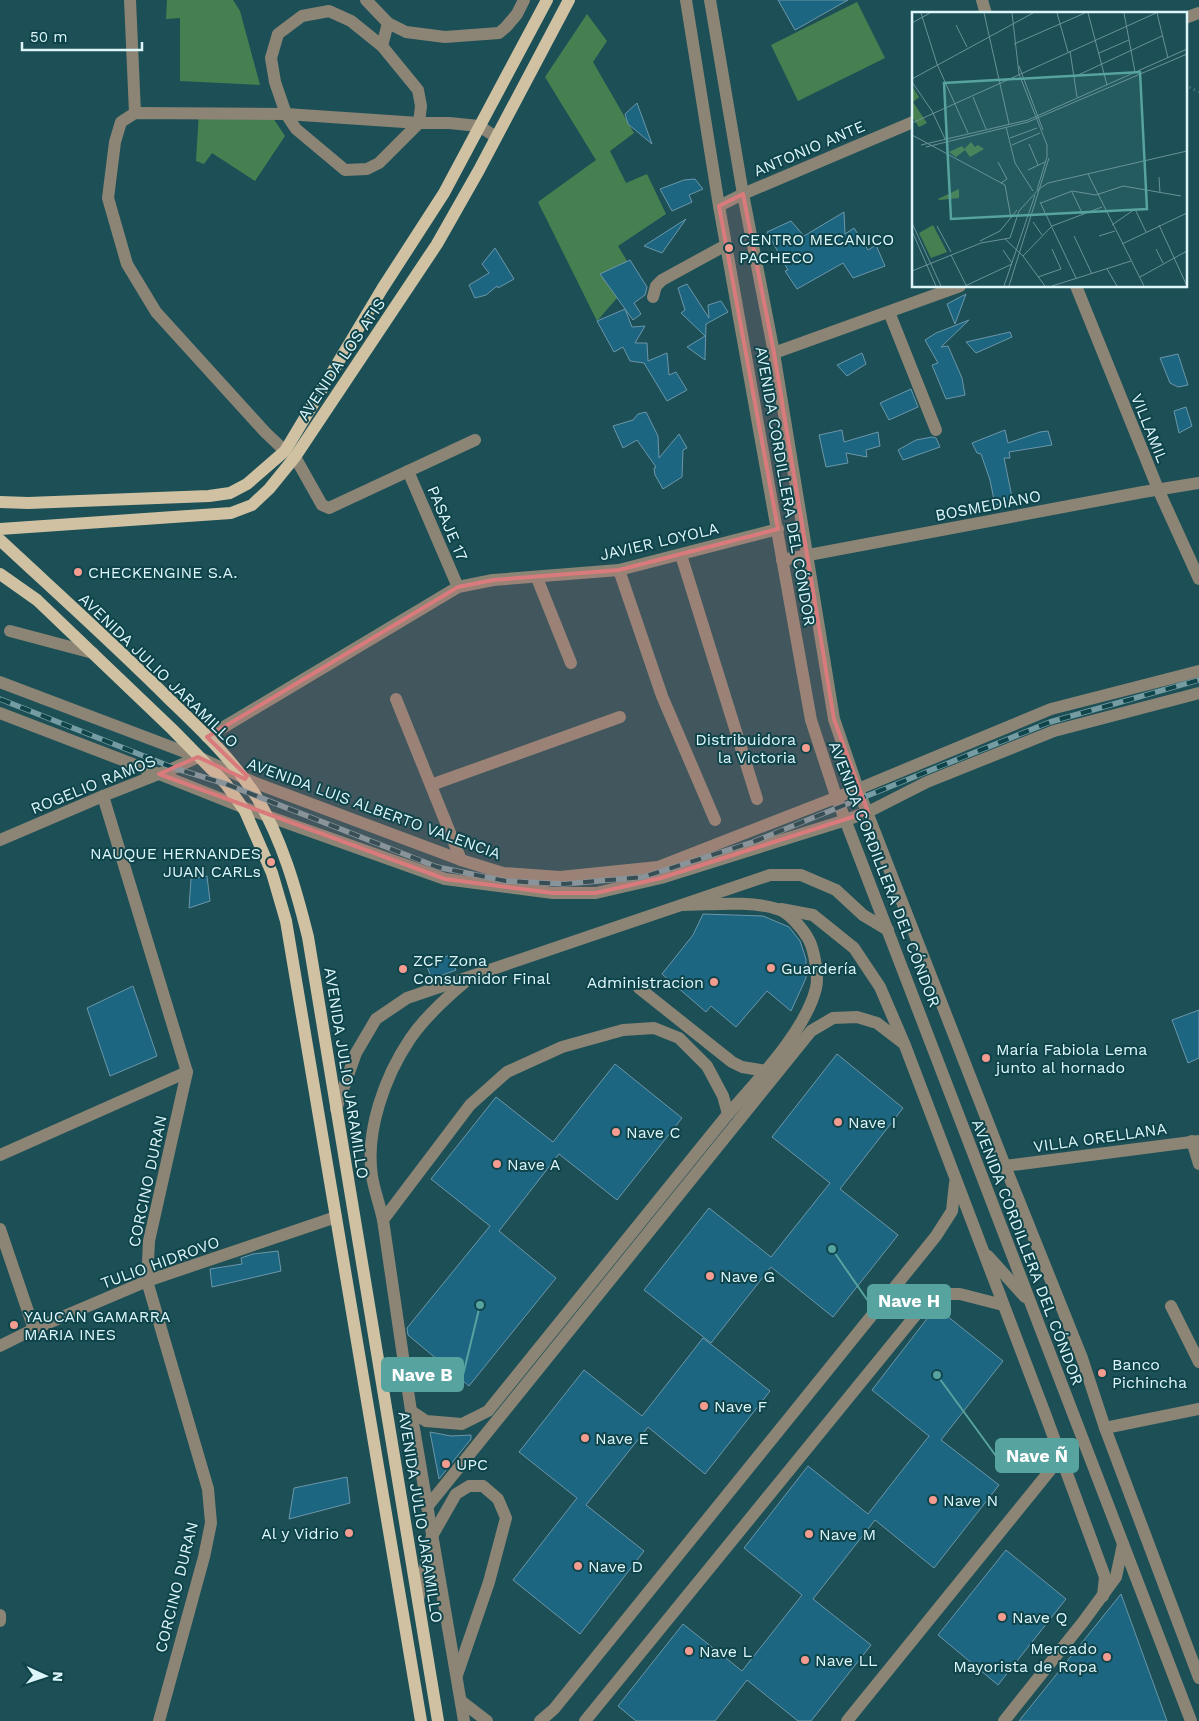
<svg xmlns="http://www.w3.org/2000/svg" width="1199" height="1721" font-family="'Work Sans',sans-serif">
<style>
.green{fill:#478050}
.building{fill:#1d6681;stroke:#6c96a9}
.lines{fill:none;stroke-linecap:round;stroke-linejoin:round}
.path{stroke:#578288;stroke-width:3;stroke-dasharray:1 4;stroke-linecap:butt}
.minor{stroke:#8c8575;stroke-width:12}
.major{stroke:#cfc1a1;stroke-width:12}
.rail-casing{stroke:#759ca2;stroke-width:5.5}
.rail{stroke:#0f444b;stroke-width:4;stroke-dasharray:11;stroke-linecap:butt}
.marked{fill:#d97a7c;fill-opacity:0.2;stroke:#d97a7c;stroke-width:4;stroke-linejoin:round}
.poi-dot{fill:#f59c91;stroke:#0f444b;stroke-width:2}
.labels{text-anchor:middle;stroke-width:4;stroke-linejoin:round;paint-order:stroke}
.street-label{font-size:16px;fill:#ddf6fa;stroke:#0f444b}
.poi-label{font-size:16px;fill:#ddf6fa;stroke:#0f444b;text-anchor:start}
.inset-road{fill:none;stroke:#699298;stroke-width:1}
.view{fill:#57a39f;fill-opacity:0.15;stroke:#57a39f;stroke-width:2.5}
.inset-edge{fill:none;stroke:#ddf6fa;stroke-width:2.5}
.leader{fill:none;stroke:#57a39f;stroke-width:2}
.callout-dot{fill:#57a39f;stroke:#0f444b;stroke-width:2}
.callout{fill:#57a39f;stroke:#57a39f;stroke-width:2}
.callout-label{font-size:18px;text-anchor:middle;font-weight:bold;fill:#fff}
</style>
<rect width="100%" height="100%" fill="#1c4f56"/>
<!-- green -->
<g class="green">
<polygon points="167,0 233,0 240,11 260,85 180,81 180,18 166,19"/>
<polygon points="857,2 885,58 798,101 771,45"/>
<polygon points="587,14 607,41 593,62 634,133 610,151 626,183 647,174 666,214 618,246 636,276 597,321 538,202 596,160 545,77"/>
<polygon points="199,111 271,115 285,136 255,181 212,153 204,164 196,161"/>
</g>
<!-- building -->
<g class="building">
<polygon points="778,0 848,0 795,30"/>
<polygon points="637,103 652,144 628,124 625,114"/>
<polygon points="695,179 703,189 689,195 692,202 672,211 660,189 684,180"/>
<polygon points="844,212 845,234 854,228 868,250 876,245 885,266 853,278 843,263 797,289 785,271 788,270 767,232 791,221 804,236"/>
<polygon points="686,219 662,253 644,246"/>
<polygon points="495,248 514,279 498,288 497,286 486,295 475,298 469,285 489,273 482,264"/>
<polygon points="630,260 647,287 645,295 634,303 641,314 633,320 600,274"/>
<polygon points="687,284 709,318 708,305 721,301 728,312 706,324 705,360 687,347 705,336 681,313 685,310 678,288"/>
<polygon points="966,294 955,324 947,304"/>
<polygon points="625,309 632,327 645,326 635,343 647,343 648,361 667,353 669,375 676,372 687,390 667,401 644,363 630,361 623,347 614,352 597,321"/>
<polygon points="969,320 941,347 948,346 962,378 965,395 946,399 932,365 938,363 925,340 936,333"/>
<polygon points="1010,332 1012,337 976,353 966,342"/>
<polygon points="862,353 866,364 847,376 837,365"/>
<polygon points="1178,354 1188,385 1178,387 1170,383 1160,358"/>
<polygon points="911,389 918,407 889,420 880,403"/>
<polygon points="1186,407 1192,426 1179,433 1174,411"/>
<polygon points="646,412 658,436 659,458 679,434 687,448 683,450 682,477 663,489 655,475 654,468 656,467 637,440 623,448 613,426 633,420 638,414"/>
<polygon points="842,430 844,442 878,432 880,446 866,450 867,457 846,453 848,463 826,467 819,435"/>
<polygon points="1005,430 1008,443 1040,432 1048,431 1052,445 1009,452 1010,458 1004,458 1013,502 995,505 990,480 981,454 977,453 972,443"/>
<polygon points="932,437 936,438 940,447 903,460 898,450 916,440"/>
<polygon points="207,876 210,901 189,908 191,879"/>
<polygon points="703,914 763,916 789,927 800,941 806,959 806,978 791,1011 767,991 736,1027 711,1006 706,1012 662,974 693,935"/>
<polygon points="450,955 456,970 432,979 426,964"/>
<polygon points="133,986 157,1056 110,1076 87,1008"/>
<polygon points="1199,1010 1199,1058 1188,1063 1172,1020"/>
<polygon points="837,1054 903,1108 840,1189 898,1235 833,1317 771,1267 711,1343 644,1290 709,1208 771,1257 830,1183 772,1137"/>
<polygon points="615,1064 682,1118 617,1200 559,1154 499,1231 556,1278 469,1386 408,1335 407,1328 490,1226 431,1179 496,1097 553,1142"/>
<polygon points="278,1251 281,1271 212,1287 210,1269 242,1264 241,1258 253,1254"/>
<polygon points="936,1307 1003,1361 941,1440 999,1485 934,1568 875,1520 813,1599 871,1645 811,1721 798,1721 747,1680 715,1721 636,1721 618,1706 683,1624 742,1671 802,1595 744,1548 808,1466 868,1514 929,1436 872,1390"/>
<polygon points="703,1338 770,1391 705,1474 648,1427 586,1505 644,1551 580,1634 513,1580 577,1498 519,1452 584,1370 642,1416"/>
<polygon points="430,1432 451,1436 471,1435 471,1439 439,1479"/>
<polygon points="347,1477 350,1503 289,1519 294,1488"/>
<polygon points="1006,1550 1066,1599 998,1685 938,1635"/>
<polygon points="1121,1594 1167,1721 1019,1721"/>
</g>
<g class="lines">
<!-- path -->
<polyline class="path" points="1185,85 1199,92"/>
<!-- minor -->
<g class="minor">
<polyline points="130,0 135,113"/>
<polyline points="366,0 388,23 382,46"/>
<polyline points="686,0 719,206 811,720 836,796 1191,1721"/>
<polyline points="710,0 743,194 774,353 834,719 858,789 1005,1166 1082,1358 1105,1428 1199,1678"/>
<polyline points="982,0 986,14"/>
<polyline points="1185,18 1199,13"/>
<polyline points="388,23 406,32 445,37 499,33 506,27 517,14 524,0"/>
<polyline points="419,123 379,163 367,169 345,170 296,129 286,114 275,82 271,58 278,34 302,16 329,11 351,21 382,46 418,90 421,106 419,123 449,123 479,126 496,137"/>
<polyline points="719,206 743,194 913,122"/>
<polyline points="1076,286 1158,489 1199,579"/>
<polyline points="653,297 656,286 662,280 726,245"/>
<polyline points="889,312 936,430"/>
<polyline points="774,353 960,286"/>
<polyline points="285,451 265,432 156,312 127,264 108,198 115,142 121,122 135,113 286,114 419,123"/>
<polyline points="295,457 322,505 329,508 475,440"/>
<polyline points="408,471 458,587"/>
<polyline points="681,555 757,799"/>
<polyline points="782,560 1143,492 1199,483"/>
<polyline points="619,570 662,696 715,820"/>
<polyline points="537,578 571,663"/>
<polyline points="10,631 93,653"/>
<polyline points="0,682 198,757 253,782 461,860 503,873 560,877 658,867 858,789 1051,709 1199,671"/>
<polyline points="396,699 461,860"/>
<polyline points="0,713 159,774 242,807 445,879 553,893 596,893 661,878 846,820 868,812 927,782 1054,731 1199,693"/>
<polyline points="207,737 458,587 493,580 619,570 778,529"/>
<polyline points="431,785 620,717"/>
<polyline points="103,796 187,1072 149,1241 147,1281 208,1489 211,1523 204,1557 159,1721"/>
<polyline points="0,840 103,796 174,768 198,757"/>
<polyline points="781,909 813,915 854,948 880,987 904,1043 1044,1411 1105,1577 1103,1596"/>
<polyline points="639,988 732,1062 742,1067 766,1071"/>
<polyline points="336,1109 356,1053 376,1019 407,998 770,875 801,875 836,890 863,915 888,930"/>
<polyline points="1192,1141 1199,1164"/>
<polyline points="0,1155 187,1072"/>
<polyline points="1005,1166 1199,1141"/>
<path d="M383,1220C380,1205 374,1190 372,1176C365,1131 385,1076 410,1039C424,1018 446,998 465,982"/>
<polyline points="0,1229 34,1329"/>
<polyline points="988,1256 1025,1297"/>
<polyline points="1171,1306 1199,1362"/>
<polyline points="0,1346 34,1329 147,1281 336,1217"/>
<path d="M411,1411L426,1421L462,1424L488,1411L728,1114C757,1081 806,1030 816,988C819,976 814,950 809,940C803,929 789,912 777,909C750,900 710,905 682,905"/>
<polyline points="1105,1428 1199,1409"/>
<polyline points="427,1507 811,1031 833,1018 857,1017 877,1023 903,1043"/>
<polyline points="418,1600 432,1536 456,1494 469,1486 483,1486 498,1499 506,1518 489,1582 457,1675"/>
<polyline points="0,1615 0,1621"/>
<polyline points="461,1701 487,1721"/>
<polyline points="464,1721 411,1411 383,1220 470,1105 507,1072 562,1047 623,1030 654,1028 679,1038 707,1066 723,1096 728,1114"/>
<polyline points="540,1721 554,1709 936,1236 952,1211 955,1183"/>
<polyline points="585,1721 928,1300 946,1294 960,1294 1003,1305"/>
<polyline points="847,1721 1052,1468 1054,1443"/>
<polyline points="1004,1721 1083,1622 1116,1577 1123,1544"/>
</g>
<!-- major -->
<g class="major">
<polyline points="0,502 28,503 209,496 230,493 247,484 285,451 382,289 444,193 547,0"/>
<polyline points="0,529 231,513 252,505 269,489 295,457 437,244 479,170 569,0"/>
<path d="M0,540C57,593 115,645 170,700C201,730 233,760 256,796C282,839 296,889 308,937L438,1721"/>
<polyline points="0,574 37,600 172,729 226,784 245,811 272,873 286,921 421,1721"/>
</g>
<!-- rail casing -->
<g class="rail-casing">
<polyline id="rail" points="0,699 174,768 226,784 437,867 506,881 564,884 643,877 753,842 1050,722 1199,680"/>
</g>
<!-- rail -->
<use href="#rail" class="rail"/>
</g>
<!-- marked area -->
<path class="marked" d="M743,194L774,353L834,719L868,812L661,878L596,893H553L445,879L159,774L198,757L245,779L247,776L207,737L458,587L493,580L619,570L778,529L719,206Z"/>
<!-- markers -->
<g class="poi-dot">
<circle cx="729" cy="248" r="5"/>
<circle cx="78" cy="572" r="5"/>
<circle cx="806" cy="748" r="5"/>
<circle cx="271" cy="862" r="5"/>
<circle cx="771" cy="968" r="5"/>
<circle cx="403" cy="969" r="5"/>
<circle cx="714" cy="982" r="5"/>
<circle cx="986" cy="1058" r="5"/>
<circle cx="838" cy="1122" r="5"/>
<circle cx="616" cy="1132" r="5"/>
<circle cx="497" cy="1164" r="5"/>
<circle cx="710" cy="1276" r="5"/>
<circle cx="14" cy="1325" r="5"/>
<circle cx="1102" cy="1373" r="5"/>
<circle cx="704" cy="1406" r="5"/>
<circle cx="585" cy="1438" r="5"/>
<circle cx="446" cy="1464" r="5"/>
<circle cx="933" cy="1500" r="5"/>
<circle cx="349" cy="1533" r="5"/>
<circle cx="809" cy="1534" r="5"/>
<circle cx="578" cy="1566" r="5"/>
<circle cx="1002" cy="1617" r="5"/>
<circle cx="689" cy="1651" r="5"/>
<circle cx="1107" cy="1657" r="5"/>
<circle cx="805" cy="1660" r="5"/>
</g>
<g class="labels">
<!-- street labels -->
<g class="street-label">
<text transform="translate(809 148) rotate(-23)" y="6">ANTONIO ANTE</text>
<text transform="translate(341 359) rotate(-56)" y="6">AVENIDA LOS ATIS</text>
<text transform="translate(1150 428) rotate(68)" y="6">VILLAMIL</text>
<text transform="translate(786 486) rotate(80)" y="6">AVENIDA CORDILLERA DEL CÓNDOR</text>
<text transform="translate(988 505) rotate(-11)" y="6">BOSMEDIANO</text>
<text transform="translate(448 523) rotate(67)" y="6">PASAJE 17</text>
<text transform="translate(659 541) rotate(-13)" y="6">JAVIER LOYOLA</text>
<text transform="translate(159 670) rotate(44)" y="6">AVENIDA JULIO JARAMILLO</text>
<text transform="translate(93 784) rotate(-22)" y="6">ROGELIO RAMOS</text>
<text transform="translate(374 808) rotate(20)" y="6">AVENIDA LUIS ALBERTO VALENCIA</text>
<text transform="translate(885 874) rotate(69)" y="6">AVENIDA CORDILLERA DEL CÓNDOR</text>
<text transform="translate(347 1073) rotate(81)" y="6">AVENIDA JULIO JARAMILLO</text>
<text transform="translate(1100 1137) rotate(-8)" y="6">VILLA ORELLANA</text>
<text transform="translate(147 1181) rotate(-78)" y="6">CORCINO DURAN</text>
<text transform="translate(1028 1252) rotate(69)" y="6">AVENIDA CORDILLERA DEL CÓNDOR</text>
<text transform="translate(160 1262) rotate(-20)" y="6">TULIO HIDROVO</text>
<text transform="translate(421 1517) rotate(81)" y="6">AVENIDA JULIO JARAMILLO</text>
<text transform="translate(176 1587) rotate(-76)" y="6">CORCINO DURAN</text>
</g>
<!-- poi labels -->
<g class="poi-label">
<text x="739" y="245">CENTRO MECANICO<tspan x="739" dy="18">PACHECO</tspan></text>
<text x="88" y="578">CHECKENGINE S.A.</text>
<text x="796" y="745" text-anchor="end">Distribuidora<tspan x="796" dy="18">la Victoria</tspan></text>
<text x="261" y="859" text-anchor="end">NAUQUE HERNANDES<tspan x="261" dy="18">JUAN CARLs</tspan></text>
<text x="413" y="966">ZCF Zona<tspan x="413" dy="18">Consumidor Final</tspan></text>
<text x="781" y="974">Guardería</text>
<text x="704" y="988" text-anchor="end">Administracion</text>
<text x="996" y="1055">María Fabiola Lema<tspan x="996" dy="18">junto al hornado</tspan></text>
<text x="848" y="1128">Nave I</text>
<text x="626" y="1138">Nave C</text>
<text x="507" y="1170">Nave A</text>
<text x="720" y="1282">Nave G</text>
<text x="24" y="1322">YAUCAN GAMARRA<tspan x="24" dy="18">MARIA INES</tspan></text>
<text x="1112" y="1370">Banco<tspan x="1112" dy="18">Pichincha</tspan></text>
<text x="714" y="1412">Nave F</text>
<text x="595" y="1444">Nave E</text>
<text x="456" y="1470">UPC</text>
<text x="943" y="1506">Nave N</text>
<text x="339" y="1539" text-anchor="end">Al y Vidrio</text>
<text x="819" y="1540">Nave M</text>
<text x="588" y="1572">Nave D</text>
<text x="1012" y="1623">Nave Q</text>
<text x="1097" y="1654" text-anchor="end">Mercado<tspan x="1097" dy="18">Mayorista de Ropa</tspan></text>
<text x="699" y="1657">Nave L</text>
<text x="815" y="1666">Nave LL</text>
</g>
</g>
<!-- overview -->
<g transform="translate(912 12)">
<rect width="275" height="275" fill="#1c4f56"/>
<path d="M0,74L7,85L1,90L15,111L7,115L0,105ZM59,130L63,135L66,133L72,137L58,145L53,138L44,145L37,140L50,134L52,137ZM47,177V186L27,188L26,187ZM21,213L35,240L19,246L7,221Z" fill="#478050"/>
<path class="inset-road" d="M9,1L25,52L56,121M72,1L97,112M100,1L107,62L135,133V145L125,178M145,1L156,40M176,1L195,73M212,1L223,60M245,1L256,46M0,11L18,1M44,13L55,35M102,32L173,1M158,39L165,85M187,41L217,28M107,54L131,118M162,65L250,24M0,67L121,1M0,70L20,99L33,127M61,85L74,117M0,111L244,1M94,115L103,151L121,179M0,123L93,173L99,206M98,126L125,116M117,132L126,153M9,133L116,108L275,37M100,133L128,121M14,135L116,110L275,42M86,150L95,167L89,171M116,158L133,150M176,162L232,274M247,165L248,181M160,180L171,203M128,190L164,266M129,191L160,179L184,183L211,174L269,184M121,210L130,223M0,211L29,274M200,213L223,197L234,220M247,213L275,274M25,214L39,240M0,219L24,274M162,224L180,262M187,224L203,219M93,227L111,244L133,274M68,229L88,219L105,198M210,232L275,201M244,237L251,251M91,238L100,251M39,243L54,273M111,244L140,214L190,195M195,257L205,274M0,259L69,231L98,226L107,199L127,177L136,171L275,139M126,265L149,257L140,237M228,265L275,239M53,274L100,252M92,274L123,183M97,274L137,146M140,274L219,249"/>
<path class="view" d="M228,60L235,197L39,207L32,71Z"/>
<rect width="275" height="275" class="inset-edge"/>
</g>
<!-- callouts -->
<path class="leader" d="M832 1249L868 1301M480 1305L463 1375M937 1375L996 1456"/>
<g class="callout-dot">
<circle cx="832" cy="1249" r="5"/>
<circle cx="480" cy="1305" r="5"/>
<circle cx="937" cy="1375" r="5"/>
</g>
<g class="callout">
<rect x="868" y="1285" width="82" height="33" rx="5"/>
<rect x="382" y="1358" width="81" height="33" rx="5"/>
<rect x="996" y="1439" width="82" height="33" rx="5"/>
</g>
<g class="callout-label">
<text x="909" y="1307">Nave H</text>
<text x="422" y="1381">Nave B</text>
<text x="1037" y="1462">Nave Ñ</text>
</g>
<!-- north arrow -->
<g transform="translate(45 1676) rotate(93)" stroke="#0f444b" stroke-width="4" paint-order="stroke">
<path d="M0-4L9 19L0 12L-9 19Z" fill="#ddf6fa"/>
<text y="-8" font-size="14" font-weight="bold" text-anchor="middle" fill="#ddf6fa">N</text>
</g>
<!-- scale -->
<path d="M22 42v8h120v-8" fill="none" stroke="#ddf6fa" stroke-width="2.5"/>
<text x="30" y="42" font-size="15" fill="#ddf6fa" stroke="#0f444b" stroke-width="4" paint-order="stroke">50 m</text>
</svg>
